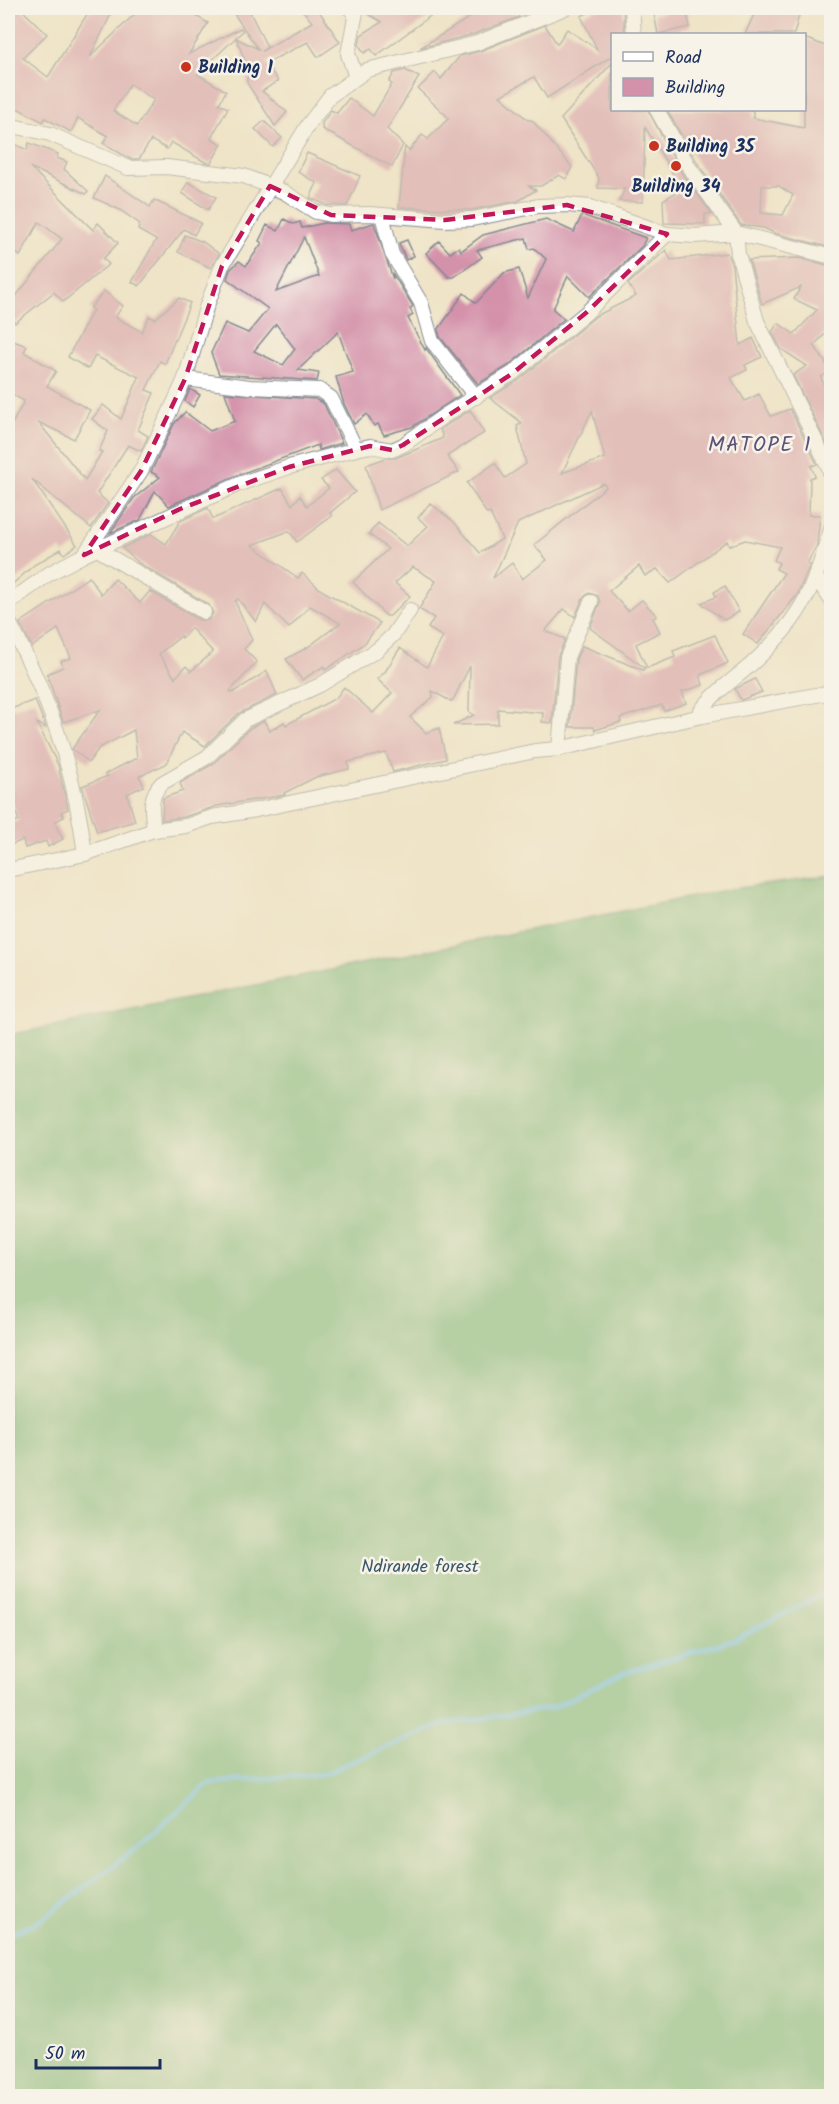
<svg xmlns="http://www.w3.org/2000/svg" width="839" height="2104" font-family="Kalam,sans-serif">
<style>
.forest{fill:#72b679;stroke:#46726c;stroke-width:1.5}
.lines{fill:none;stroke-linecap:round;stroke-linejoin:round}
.stream{stroke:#6ac0e7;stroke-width:5}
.building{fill:#d492aa;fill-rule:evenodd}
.street-casing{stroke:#858a92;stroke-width:16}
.street{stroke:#fff;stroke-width:14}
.marked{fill:none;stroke:#c2185b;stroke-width:4.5;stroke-dasharray:12 8;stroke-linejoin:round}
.poi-dot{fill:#c8321e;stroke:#f7f3e8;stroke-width:2}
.labels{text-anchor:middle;stroke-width:5;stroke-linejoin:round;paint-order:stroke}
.poi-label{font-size:18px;font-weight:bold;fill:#1b2f5e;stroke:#f7f3e8;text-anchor:start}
.park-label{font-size:18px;fill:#38586a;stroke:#f7f3e8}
.quarter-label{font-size:21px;letter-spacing:1.5px;fill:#5c5279;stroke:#f7f3e8}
</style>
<rect width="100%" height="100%" fill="#f7f3e8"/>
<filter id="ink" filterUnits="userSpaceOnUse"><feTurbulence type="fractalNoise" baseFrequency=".0167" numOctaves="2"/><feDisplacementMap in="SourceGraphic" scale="12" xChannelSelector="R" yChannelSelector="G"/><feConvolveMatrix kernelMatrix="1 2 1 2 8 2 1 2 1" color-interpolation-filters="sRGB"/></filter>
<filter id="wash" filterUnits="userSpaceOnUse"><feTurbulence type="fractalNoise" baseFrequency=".008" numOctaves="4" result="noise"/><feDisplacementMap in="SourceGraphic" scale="24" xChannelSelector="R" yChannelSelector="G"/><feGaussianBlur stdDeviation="1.35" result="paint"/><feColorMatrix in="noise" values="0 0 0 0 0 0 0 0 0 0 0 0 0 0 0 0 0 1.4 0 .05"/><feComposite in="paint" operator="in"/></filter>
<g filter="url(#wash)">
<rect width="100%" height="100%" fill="#efe4c7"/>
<!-- forest -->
<polygon class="forest" points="831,876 831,2096 8,2096 8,1035 731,889"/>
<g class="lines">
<!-- stream -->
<polyline class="stream" points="8,1935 40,1921 137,1848 209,1783 323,1774 441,1725 552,1708 621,1674 735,1639 832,1589"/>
</g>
<g id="blocks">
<!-- building -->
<g class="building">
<path d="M8,8H20L47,34L23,58L48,77L91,8H114L90,57L141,8H182L208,23L189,54L241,28L243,31L197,74L226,91L219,104L228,108L211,138L222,144L211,163L205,162L171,142L167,149L151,140L139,159H130L103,143L108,136L78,118L71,132L45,118L43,122L8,103ZM130,84L154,100L137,126L113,111Z"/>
<polygon points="230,8 248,8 267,47 262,51 312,22 301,8 317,8 340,42 318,57 308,42 266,63 278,81 262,91 287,112 275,126 247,83 247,78 251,76 236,38 258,49"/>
<polygon points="364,8 441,8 376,56 371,49 364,53 359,45 361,35 382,22 365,12"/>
<polygon points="480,8 502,8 504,12 515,8 519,17 474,34 420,48 472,16 470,11"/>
<polygon points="598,8 623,8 625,34 612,34 612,56 547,98 534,77 500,96 528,120 532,120 572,167 566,179 559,175 541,186 529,186 536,190 518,201 471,210 399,207 405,147 409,151 422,135 428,139 449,118 418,89 435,72 441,79 460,56 480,51 545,25 557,44 567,29 597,49 581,16"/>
<polygon points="686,8 690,27 658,34 654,14"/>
<polygon points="757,8 801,8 794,34 745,34"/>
<path d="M804,38L831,48V227L828,247L774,233L764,228L741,225L697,162L667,110H753V118L804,128ZM762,186H779L793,195L783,215L761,213Z"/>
<polygon points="612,63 612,110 648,110 681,172 712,214 705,214 705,224 664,223 663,200 682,189 645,127 643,202 619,201 625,189 598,188 599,178 561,119"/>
<polygon points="405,70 419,77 387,129 403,145 392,167 322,129 322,123 331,110 337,113 349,98 373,116 392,84 389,82 394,73"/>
<polygon points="264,121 282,138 273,147 255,129"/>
<polygon points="8,141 27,150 29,143 58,154 57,158 67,162 64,169 88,191 86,194 30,167 93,230 98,223 118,243 103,259 109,264 63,302 54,292 15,323 8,313 8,306 62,239 39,222 20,256 8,246"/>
<polygon points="307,153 360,176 347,206 327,205 310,198 317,183 298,172"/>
<polygon points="105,176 150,207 154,200 201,223 194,235 184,229 139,286 132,282 156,240 138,230 140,224 120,210 94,198"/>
<polygon points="188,182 216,197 208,210 182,193"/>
<polygon points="582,215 646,238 642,246 589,297 568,276 553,309 564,319 508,366 478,384 440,337 438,330 464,293 476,303 504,273 519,269 528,298 546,259 534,248 529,249 526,238 477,250 482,257 454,277 449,277 426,253 439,241 450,253 459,247 461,251 483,235 546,219 574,232"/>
<path d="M284,219L293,224L300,222L302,228L324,223L349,224L351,230L374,223L393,279V274L413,306L410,309L413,315L408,318L425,350L426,348L460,395L412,427L384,435L378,424L374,426L367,414L354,424L344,404L336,377L353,372L338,332L298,370L319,373L317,381L219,374L211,353L225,323L248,333L268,309L227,279L230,270L239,261L246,266L262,243L259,241L267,225L278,231ZM304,237L319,276L276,292ZM276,324L295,349L283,365L254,351Z"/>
<polygon points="185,235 203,242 219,254 211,268 178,252"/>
<polygon points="407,240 414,256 406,260 399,243"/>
<path d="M666,250L671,260L727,253L732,265L740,345L753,338L762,357L745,365L747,370L731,378L745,401L759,394L771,416L790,409L817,464L811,466L815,476L810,478L809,515H820L817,545L807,564L810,565L797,595L758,644L743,634L784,573L776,569L779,563L774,560L780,547L745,540L729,546L727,541L670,583L657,569L645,576L639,566L609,591L628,611L642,600L657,616L653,618L660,632L636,644L647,668L675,657L673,651L715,635L728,663L700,675L703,685L682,692L686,703L664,711L662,705L620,718L621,722L595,730L594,727H570L576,659L582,646L643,670L645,668L590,628L600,602L598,596L589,593L583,598L575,617L564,609L545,631L565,639L558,656L552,723L542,722L543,713L498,709V724L453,725L474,715L469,712L470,666L452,702L432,691L433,697L410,717L426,733L439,728L446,759L393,772L386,753L348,762L349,769L316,777L284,793L285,795L217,806L184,817L162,820L163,798L183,791L180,783L213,764L250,728L264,721L270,731L284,722L286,725L336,698L344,687L373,713L392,693L377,679L385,672L400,648L427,667L443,637L428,628L434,618L419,609L436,581L413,567L395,583L410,596L390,616H386L353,582L388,549L369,534L378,523L407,546L428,526L418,518L430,503L454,522L480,553L502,539L490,513L487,514L467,483L495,463L505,478L526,464L517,426L522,423L490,398L519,380L596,316L636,296L628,284ZM592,411L605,458L562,473ZM604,483L606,487L534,545L547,560L522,579L512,563L493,578L518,523Z"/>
<polygon points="799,258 831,266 831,321 826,333 814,345 831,371 821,377 831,406 831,453 793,375 807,366 781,349 772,332 778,323 794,334 817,310 794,299 801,287 762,304 749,260"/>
<polygon points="104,291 123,306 115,317 142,332 149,316 155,319 179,298 190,303 165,364 160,361 146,390 154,393 138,430 148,436 141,451 128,445 97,493 108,503 91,528 32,479 77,545 64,554 61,549 34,565 8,588 8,432 24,401 8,392 8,339 27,346 24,352 56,371 47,386 90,410 74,439 38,422 85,480 102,452 99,451 108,431 92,419 103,405 121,419 139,377 95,356 88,369 68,357 93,310 90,308"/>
<polygon points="190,389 200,395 193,407 185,401"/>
<polygon points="225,393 315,399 324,404 342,443 319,450 318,445 235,476 169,506 155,491 140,520 110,533 134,498 160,477 151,472 174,424 185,412 210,431 235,421"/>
<polygon points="470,410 484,433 447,456 459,472 379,510 366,465 386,458 396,458 443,438 440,429"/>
<path d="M336,470L355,492L330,513L332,516L297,542L289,531L252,545L298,578L302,573L321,590L380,623L365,643L325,670L324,666L302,680L286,659L308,647L340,623L310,606L289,628L265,604L256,622L238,599L235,601L252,640L244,649L257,662L230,691L232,693L267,671L277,695L239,713L205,746L182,732L166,764L139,776L144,786L127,794L135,821L97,832L82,786L108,776L105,774L137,758L134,730L99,748L89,762L72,749L100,710L63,722L47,674L63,667L61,661L71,658L58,629L32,647L20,623L89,577L101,594L115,579L140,603L150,591L199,620H208L213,613L209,605L139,563L122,548L151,534L166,544L180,521L208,508L213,519L282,488L292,505L300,496L307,506L329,488L321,480ZM191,628L213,652L191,671L186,666L175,678L159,654L181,636L182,638Z"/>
<polygon points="725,586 739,612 724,620 701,603 716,597 714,592"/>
<polygon points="755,679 762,692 741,700 735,689"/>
<polygon points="35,700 46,728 37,723 58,765 68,809 61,812 64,817 54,822 63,839 48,847 46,841 25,848 23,840 8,846 8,825 19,820 8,794 8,710"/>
</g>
</g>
</g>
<g filter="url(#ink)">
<use href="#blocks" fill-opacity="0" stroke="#858a92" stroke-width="1.5"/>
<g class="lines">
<!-- street casing -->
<g class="street-casing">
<g id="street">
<polyline points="349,8 356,12 348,54 356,77"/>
<polyline points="632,8 634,34"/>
<polyline points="657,110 689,167 736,233 738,254 757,321 829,468 832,480"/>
<polyline points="8,125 50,134 128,168 166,167 244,176 284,192 316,212 331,215 369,214 445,220 472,219 538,206 567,205 590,207 667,234 695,236 736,233 832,257"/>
<polyline points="382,215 392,254 421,303 432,341 476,397"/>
<polyline points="185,379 250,387 319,390 331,398 356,449"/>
<polyline points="99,550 204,612"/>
<polyline points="84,555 141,471 168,416 185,379 206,308 222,266 308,125 330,96 367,70 477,43 565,8"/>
<polyline points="815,576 832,601"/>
<polyline points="8,603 50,573 84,555 239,484 289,467 356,449 370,446 392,450 403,445 445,415 513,373 587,312 667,234"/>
<path d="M8,620C49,697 74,767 85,854"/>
<path d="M697,717C712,692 735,680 756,660C803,616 814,588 832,526"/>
<polyline points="559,749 567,657 591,602"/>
<path d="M154,830C152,812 148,797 162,783L207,757L245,720L320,685L377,650L393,635L410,610"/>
<polyline points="8,870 85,854 154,830 186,826 212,817 256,810 535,751 559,749 697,717 832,692"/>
</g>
</g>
<!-- street -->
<use href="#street" class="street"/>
</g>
</g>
<!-- marked area -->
<path d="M0 0H839V2104H0ZM270,186L331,215L445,220L567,205L667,234L587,312L513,373L403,445L392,450L370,446L289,467L180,509L84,555L141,471L185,379L222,266Z" fill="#efe4c7" fill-opacity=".55" fill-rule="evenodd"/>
<path class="marked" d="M270,186L331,215L445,220L567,205L667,234L587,312L513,373L403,445L392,450L370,446L289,467L180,509L84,555L141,471L185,379L222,266Z"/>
<!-- markers -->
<g class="poi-dot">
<circle cx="186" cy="67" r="6"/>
<circle cx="654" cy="146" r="6"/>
<circle cx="676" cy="166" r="6"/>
</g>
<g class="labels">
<!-- poi labels -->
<g class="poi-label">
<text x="198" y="73">Building 1</text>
<text x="666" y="152">Building 35</text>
<text x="676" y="192" text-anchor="middle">Building 34</text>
</g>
<!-- park labels -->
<g class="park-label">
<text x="420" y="1572">Ndirande forest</text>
</g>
<!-- quarter labels -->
<g class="quarter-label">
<text x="760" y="451">MATOPE 1</text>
</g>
</g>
<!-- margin -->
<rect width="839" height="2104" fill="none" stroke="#f7f3e8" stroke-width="30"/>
<!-- legend -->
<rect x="611" y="33" width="195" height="78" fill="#f7f3e8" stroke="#9fa5b1" stroke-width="1.5"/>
<rect x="623" y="52" width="30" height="9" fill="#ffffff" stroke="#9fa5b1" stroke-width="1.5"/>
<text x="665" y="63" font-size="18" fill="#1b2f5e">Road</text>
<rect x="623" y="78" width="30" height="18" fill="#d492aa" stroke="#9fa5b1" stroke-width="1.5"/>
<text x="665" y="93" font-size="18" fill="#1b2f5e">Building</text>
<!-- scale -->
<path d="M36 2059v9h124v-9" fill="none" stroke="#1b2f5e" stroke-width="3"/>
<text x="45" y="2059" font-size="18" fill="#1b2f5e" stroke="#f7f3e8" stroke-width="4.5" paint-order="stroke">50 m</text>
</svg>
